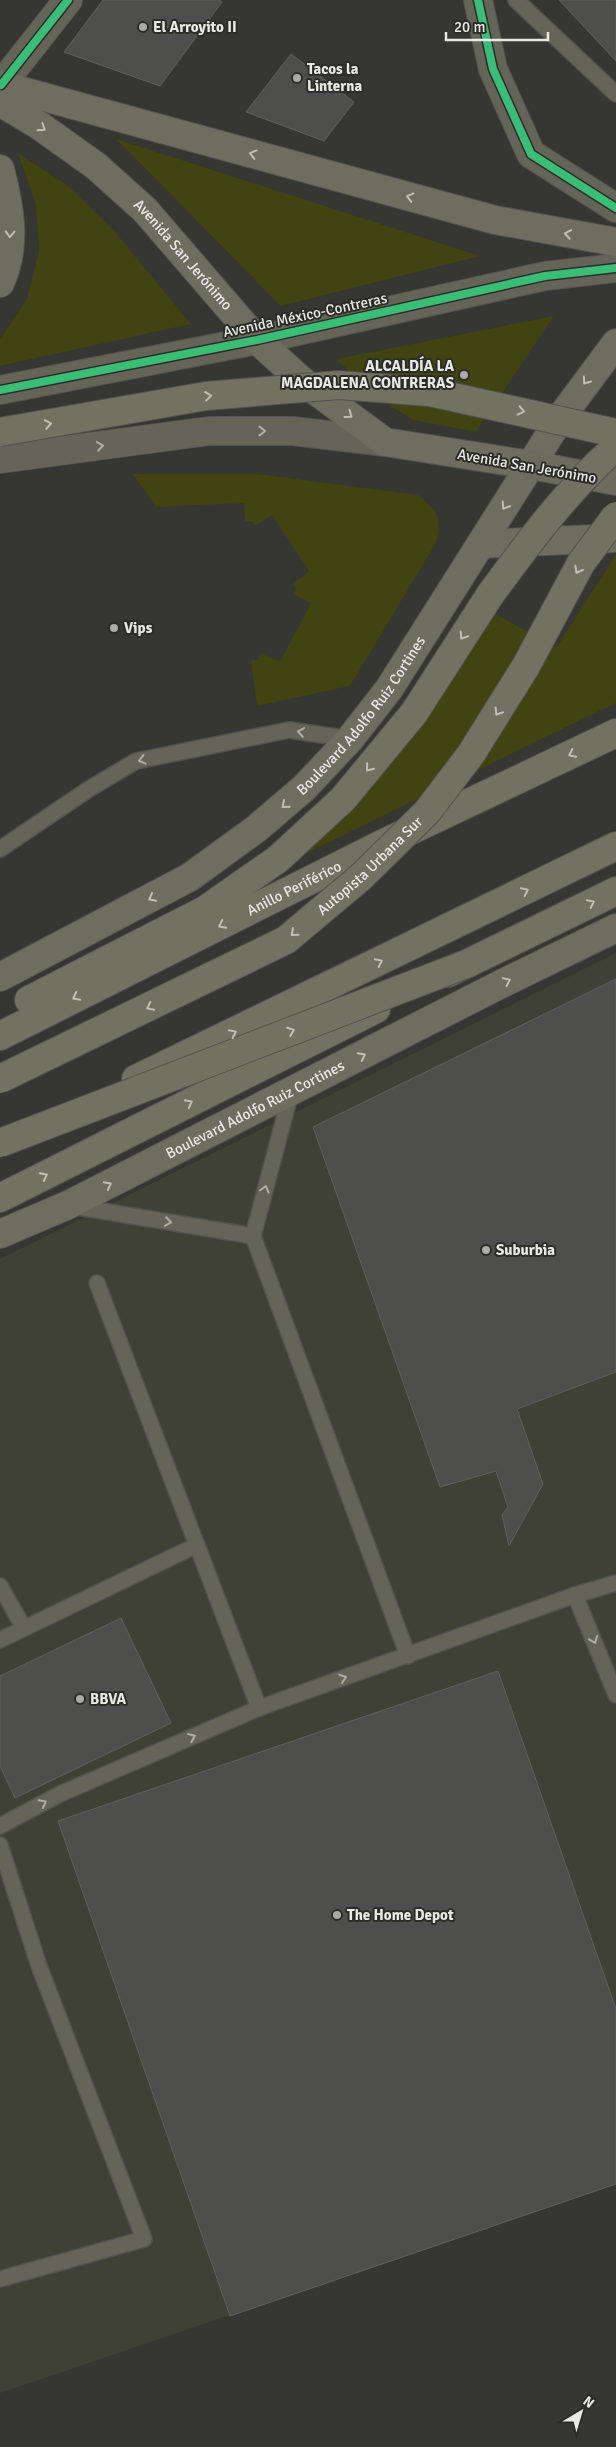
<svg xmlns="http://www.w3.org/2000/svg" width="616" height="2447" font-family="Signika,sans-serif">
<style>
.built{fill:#3f4036}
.green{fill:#414310}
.building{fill:#4e4e4c;stroke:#5f5f5c}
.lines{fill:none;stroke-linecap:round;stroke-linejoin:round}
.service-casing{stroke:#525250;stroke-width:18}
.minor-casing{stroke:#525250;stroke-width:30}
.tertiary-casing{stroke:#525250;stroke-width:30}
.secondary-casing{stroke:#525250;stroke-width:30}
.primary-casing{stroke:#525250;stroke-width:30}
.motorway-casing{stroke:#525250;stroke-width:30}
.service{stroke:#646558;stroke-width:15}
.minor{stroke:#646558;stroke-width:28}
.tertiary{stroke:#646558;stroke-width:28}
.secondary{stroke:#6d6e5f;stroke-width:28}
.primary{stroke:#6c6c5e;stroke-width:28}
.motorway{stroke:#717261;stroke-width:28}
.motorway-bridge-casing{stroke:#525250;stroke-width:30;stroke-linecap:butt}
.motorway-bridge{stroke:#717261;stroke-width:28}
.cycleway-casing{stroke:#2d2d28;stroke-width:11}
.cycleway{stroke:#3abd76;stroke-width:8}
.oneway{stroke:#bebfb7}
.oneway2{stroke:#bfc0b7}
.oneway3{stroke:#adaea6}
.poi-dot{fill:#aaaba7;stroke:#2d2d28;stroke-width:2}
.labels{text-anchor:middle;stroke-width:4;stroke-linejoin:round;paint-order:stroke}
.poi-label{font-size:15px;font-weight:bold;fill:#e9eae6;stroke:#2d2d28;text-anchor:start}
.street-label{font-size:15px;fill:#e9eae6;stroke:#2d2d28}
</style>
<rect width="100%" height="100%" fill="#363633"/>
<!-- built -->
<polygon class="built" points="616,953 616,2184 0,2393 0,1259"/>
<!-- green -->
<g class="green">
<polygon points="116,139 480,256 281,306"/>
<polygon points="18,153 67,185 115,232 191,324 0,366 0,339 27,299 39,251 36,205"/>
<polygon points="554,316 476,432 413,420 379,399 336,359"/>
<path d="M133,474H258L418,495C437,511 442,516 437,541L350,686L257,706L251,660H258L261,653L280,662L311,603L293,594L296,589L293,584L309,571L272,515L255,526L251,521H245L244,503L156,507Z"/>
<polygon points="616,554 616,703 296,858 489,611 557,647"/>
</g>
<!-- building -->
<g class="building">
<polygon points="103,0 219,0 222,2 160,86 64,52"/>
<polygon points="559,0 616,0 616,61"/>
<polygon points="291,54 354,102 324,141 246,112"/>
<polygon points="616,979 616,1372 517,1409 543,1484 509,1546 502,1515 508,1507 496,1471 440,1487 313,1127"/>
<polygon points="121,1618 171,1723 15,1798 0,1766 0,1676"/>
<polygon points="498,1671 616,2009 616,2184 230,2316 58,1821"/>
</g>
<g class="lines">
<!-- service casing -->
<g class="service-casing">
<g id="service">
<polyline points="516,0 616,94"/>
<polyline points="0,849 89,789 136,761 289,730 350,739"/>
<polyline points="291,1092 253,1236 408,1656"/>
<polyline points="72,1206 253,1236"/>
<polyline points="97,1283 259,1708"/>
<polyline points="0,1586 24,1628"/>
<polyline points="575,1595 616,1695"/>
<polyline points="0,1640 197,1545"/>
<polyline points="0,1826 60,1794 259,1708 575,1595 616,1583"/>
<polyline points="0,1845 39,1966 144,2239 0,2279"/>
</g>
</g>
<!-- minor casing -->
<g class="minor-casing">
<g id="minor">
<polyline points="478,0 493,69 531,154 616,208"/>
<polyline points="1,85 68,0"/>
</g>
</g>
<!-- tertiary casing -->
<g class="tertiary-casing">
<g id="tertiary">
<polyline points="0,390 257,340 545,276 616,268"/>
<polyline points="0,459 209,431 293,431 385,442"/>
</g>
</g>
<!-- secondary casing -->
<g class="secondary-casing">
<g id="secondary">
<polyline points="0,85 495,220 616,242"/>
<path id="s1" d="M0,102L40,126L96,166L145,210L257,340L301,380L385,442L531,465"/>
<path d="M0,169C10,207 17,246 0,283"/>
<polyline points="481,544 616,538"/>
<path id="s2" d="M0,977L190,877L256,829L304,788L350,739L389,689L561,417L616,343"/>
<path id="s3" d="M0,1234L68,1205L501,984L616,928"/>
</g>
</g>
<!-- primary casing -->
<g class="primary-casing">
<polyline id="primary" points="531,465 616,481"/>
</g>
<!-- motorway casing -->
<g class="motorway-casing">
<g id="motorway">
<polyline points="448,973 616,891"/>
<polyline points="29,1000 205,910 278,859 343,799 414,713 490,595"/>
<path id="s4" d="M0,1036L380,845L616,733"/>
<polyline points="136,1079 616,846"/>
<polyline points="0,1198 376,1009"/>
</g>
</g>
<!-- service -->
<use href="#service" class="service"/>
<!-- minor -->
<use href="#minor" class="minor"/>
<!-- tertiary -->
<use href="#tertiary" class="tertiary"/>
<!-- secondary -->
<use href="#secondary" class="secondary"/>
<!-- primary -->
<use href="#primary" class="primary"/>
<!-- motorway -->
<use href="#motorway" class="motorway"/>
<!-- motorway-bridge casing -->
<g class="motorway-bridge-casing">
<g id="motorway-bridge">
<polyline points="0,432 206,396 339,385 430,392 616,433"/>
<path d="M490,595C528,543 567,490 616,447"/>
<path id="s5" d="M0,1079L286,940L361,877L427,812L471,754L526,666L581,563L616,516"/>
<polyline points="0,1143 469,963"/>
</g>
</g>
<!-- motorway-bridge -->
<use href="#motorway-bridge" class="motorway-bridge"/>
<!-- cycleway casing -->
<g class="cycleway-casing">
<g id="cycleway">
<polyline points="478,0 493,69 531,154 616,208"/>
<polyline points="1,85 68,0"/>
<polyline points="0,390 257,340 545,276 616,268"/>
</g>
</g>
<!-- cycleway -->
<use href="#cycleway" class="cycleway"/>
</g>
<!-- one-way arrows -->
<defs><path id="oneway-chevron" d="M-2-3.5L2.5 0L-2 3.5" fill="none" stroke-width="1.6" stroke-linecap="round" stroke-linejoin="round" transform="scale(1.25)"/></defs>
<g class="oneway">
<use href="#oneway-chevron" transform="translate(42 128) rotate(34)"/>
<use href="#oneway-chevron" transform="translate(253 154) rotate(-165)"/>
<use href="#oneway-chevron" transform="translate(410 197) rotate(-165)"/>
<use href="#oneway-chevron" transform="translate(10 234) rotate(92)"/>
<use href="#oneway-chevron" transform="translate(568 234) rotate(-170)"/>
<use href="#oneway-chevron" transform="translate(586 381) rotate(125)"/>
<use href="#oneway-chevron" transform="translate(349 415) rotate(36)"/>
<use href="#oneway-chevron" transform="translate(505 506) rotate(123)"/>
<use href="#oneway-chevron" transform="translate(285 805) rotate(139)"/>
<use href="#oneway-chevron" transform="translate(152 898) rotate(152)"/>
<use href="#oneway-chevron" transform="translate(507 981) rotate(-26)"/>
<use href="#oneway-chevron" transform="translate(362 1056) rotate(-27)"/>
<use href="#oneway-chevron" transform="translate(108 1185) rotate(-27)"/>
</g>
<g class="oneway2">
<use href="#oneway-chevron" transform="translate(208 396) rotate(-7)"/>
<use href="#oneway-chevron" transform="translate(521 411) rotate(13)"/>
<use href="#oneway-chevron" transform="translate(48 424) rotate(-10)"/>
<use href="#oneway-chevron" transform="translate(578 570) rotate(119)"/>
<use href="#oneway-chevron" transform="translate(463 636) rotate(123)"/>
<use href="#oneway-chevron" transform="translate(498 712) rotate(122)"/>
<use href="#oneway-chevron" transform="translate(572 754) rotate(154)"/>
<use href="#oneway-chevron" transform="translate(369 768) rotate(129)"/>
<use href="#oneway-chevron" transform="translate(525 891) rotate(-26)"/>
<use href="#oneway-chevron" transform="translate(591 903) rotate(-26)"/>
<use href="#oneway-chevron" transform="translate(222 925) rotate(153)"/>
<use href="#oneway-chevron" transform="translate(294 933) rotate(139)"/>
<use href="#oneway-chevron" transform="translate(379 962) rotate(-26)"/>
<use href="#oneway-chevron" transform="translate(76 997) rotate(153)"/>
<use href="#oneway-chevron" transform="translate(150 1007) rotate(154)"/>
<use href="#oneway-chevron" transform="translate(291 1031) rotate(-21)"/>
<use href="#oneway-chevron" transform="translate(233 1033) rotate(-26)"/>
<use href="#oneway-chevron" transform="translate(189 1103) rotate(-27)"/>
<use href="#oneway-chevron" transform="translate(44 1176) rotate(-27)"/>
</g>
<g class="oneway3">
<use href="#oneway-chevron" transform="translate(262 431)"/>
<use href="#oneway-chevron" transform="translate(100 446) rotate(-8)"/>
<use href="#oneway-chevron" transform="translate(301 732) rotate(-172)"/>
<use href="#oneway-chevron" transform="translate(142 760) rotate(166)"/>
<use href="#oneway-chevron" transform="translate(265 1189) rotate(-75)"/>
<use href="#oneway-chevron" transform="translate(168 1222) rotate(9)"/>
<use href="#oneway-chevron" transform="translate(594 1640) rotate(68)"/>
<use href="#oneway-chevron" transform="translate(343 1678) rotate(-19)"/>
<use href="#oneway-chevron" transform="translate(192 1737) rotate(-23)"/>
<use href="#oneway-chevron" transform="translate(43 1803) rotate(-28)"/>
</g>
<!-- markers -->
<g class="poi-dot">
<circle cx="143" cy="27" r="5"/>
<circle cx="297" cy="78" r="5"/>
<circle cx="464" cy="375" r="5"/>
<circle cx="114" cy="628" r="5"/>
<circle cx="486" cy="1250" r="5"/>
<circle cx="80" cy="1699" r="5"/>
<circle cx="337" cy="1915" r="5"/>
</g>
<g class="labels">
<!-- poi labels -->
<g class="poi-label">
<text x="153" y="32">El Arroyito II</text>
<text x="307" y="74">Tacos la<tspan x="307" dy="17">Linterna</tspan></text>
<text x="454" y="371" text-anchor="end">ALCALDÍA LA<tspan x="454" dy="17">MAGDALENA CONTRERAS</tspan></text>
<text x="124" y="633">Vips</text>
<text x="496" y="1255">Suburbia</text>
<text x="90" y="1704">BBVA</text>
<text x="347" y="1920">The Home Depot</text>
</g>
<!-- street labels -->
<g class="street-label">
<text dy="5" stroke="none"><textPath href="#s1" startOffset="240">Avenida San Jerónimo</textPath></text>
<text transform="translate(305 315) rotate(-12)" y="5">Avenida México-Contreras</text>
<text transform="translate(527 466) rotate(10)" y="5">Avenida San Jerónimo</text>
<text dy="5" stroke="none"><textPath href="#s2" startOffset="452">Boulevard Adolfo Ruiz Cortines</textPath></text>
<text dy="5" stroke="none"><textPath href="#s5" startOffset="430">Autopista Urbana Sur</textPath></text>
<text dy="5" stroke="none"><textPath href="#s4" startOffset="329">Anillo Periférico</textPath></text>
<text dy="5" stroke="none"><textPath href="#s3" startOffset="284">Boulevard Adolfo Ruiz Cortines</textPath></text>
</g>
</g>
<!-- north arrow -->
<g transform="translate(581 2412) rotate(38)" stroke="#2d2d28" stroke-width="4" paint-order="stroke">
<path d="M0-4L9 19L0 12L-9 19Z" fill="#e9eae6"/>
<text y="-8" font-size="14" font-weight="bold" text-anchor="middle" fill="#e9eae6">N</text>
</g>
<!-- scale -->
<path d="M446 32v8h102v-8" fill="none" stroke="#e9eae6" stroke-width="2.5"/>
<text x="454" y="32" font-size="15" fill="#e9eae6" stroke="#2d2d28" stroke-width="4" paint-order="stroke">20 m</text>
</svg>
